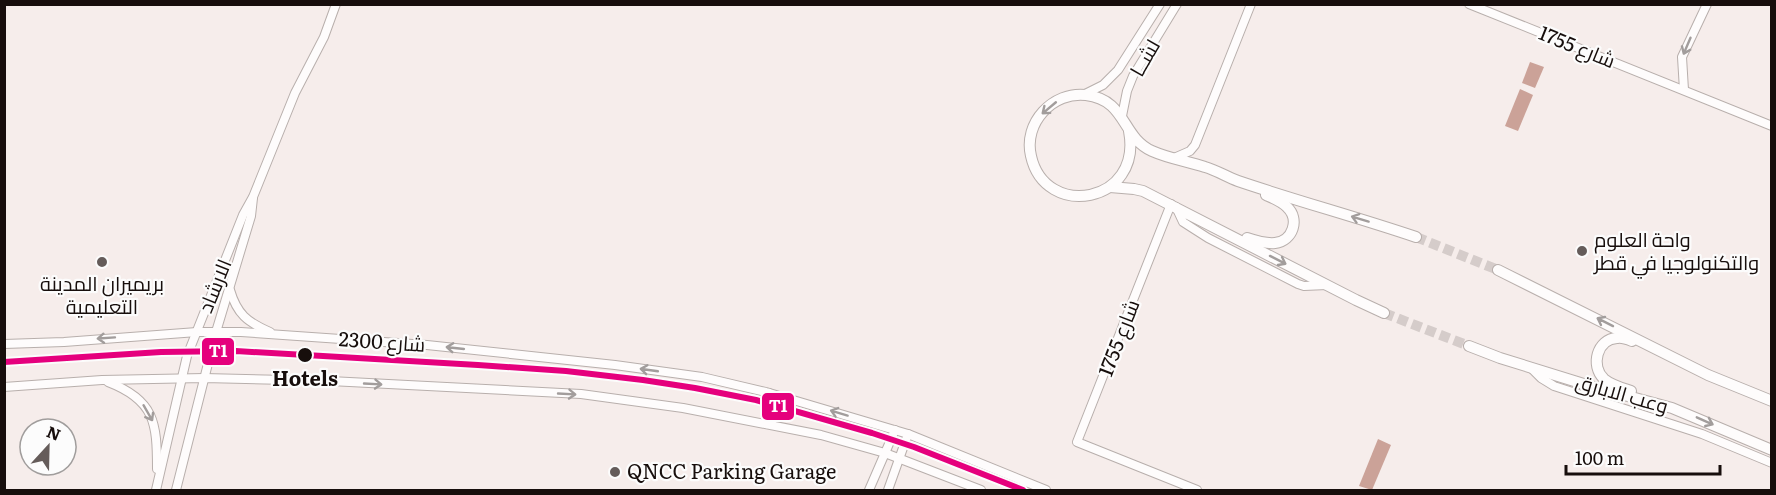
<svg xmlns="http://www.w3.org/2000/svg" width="1776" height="495" font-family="Literata,Cairo,serif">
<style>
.water{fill:#cba298}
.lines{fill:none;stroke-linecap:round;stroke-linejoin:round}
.tertiary-tunnel{stroke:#d5ccca;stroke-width:10;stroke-dasharray:10 5;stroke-linecap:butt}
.minor-casing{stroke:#b8afac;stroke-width:10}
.tertiary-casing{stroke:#b8afac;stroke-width:12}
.minor{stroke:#fefcfc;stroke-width:8}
.tertiary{stroke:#fefcfc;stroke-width:10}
.tram-1-casing{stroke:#fcfcfc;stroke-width:10}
.tram-1{stroke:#e5007d;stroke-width:6}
.oneway{stroke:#a29d9c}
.poi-dot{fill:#655c5a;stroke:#fcfcfc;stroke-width:2}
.stop-dot{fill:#170e0c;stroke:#fcfcfc;stroke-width:2}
.labels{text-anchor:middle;stroke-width:4.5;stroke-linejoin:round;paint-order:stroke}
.street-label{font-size:20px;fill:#170e0c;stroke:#fcfcfc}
.poi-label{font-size:20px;fill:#170e0c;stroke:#fcfcfc;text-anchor:start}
.stop-label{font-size:20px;font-weight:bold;fill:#170e0c;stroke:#fcfcfc}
.line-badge{stroke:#fcfcfc;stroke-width:2}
.badge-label{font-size:16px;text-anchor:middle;font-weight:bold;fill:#fff}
</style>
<rect width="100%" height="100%" fill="#f6edeb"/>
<!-- water -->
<g class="water">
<polygon points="1530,62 1544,67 1535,88 1522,83"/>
<polygon points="1520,89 1533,95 1518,131 1505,126"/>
<polygon points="1378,439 1391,445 1372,490 1359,486"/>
</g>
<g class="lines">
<!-- tertiary-tunnel -->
<g class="tertiary-tunnel">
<polyline points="1416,237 1498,270"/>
<polyline points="1384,313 1469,346"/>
</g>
<!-- minor casing -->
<g class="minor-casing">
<g id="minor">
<polyline points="1469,4 1772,126"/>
<polyline points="1684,90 1682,57 1707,4"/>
<polyline points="1083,95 1103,85 1118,70 1160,4"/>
<polyline points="1122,116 1127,91 1133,76 1177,4"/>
<polyline points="1174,158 1190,151 1195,145 1251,4"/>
<polyline points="1171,204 1077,442 1197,490"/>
<polyline points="1176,207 1183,222 1208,238 1298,284 1304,286 1327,285"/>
<path d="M230,290C237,314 247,322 270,332"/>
<polyline points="4,344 64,342 197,332 241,332 427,345 615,365 702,377 766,392 908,434 1046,490"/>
<polyline points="1532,369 1541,378 1554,386 1702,434 1772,463"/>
<path d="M108,382C155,400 157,423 157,469"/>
<polyline points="4,387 102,380 204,378 330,381 581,394 683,408 821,435 885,453 981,490"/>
<polyline points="767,424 772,421 777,411 775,399 769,393"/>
<polyline points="156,490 187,356 243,215 253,197 295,93 324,37 336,4"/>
<polyline points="176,490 216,332 251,216 253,198"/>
<polyline points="869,490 895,430"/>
<polyline points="888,490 908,434"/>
</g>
</g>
<!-- tertiary casing -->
<g class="tertiary-casing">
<g id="tertiary">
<path d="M1129,131C1143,204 1045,220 1031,156C1023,123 1053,91 1086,95C1127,100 1121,137 1152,151C1170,159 1187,161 1205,167C1216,170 1227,177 1238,181C1297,201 1357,217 1416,237"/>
<polyline points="1110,187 1134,189 1143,191 1356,300 1384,313"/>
<path d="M1247,238C1256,241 1266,244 1275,243C1293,241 1300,219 1287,207C1281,201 1273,198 1266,195"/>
<polyline points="1498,270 1708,375 1772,401"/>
<polyline points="1469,346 1500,358 1587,385 1672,408 1772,450"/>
<path d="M1631,391C1622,388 1611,385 1604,379C1590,366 1597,339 1617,338C1622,337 1627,339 1632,341"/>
</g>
</g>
<!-- minor -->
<use href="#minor" class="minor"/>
<!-- tertiary -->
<use href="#tertiary" class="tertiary"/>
<!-- tram-1 casing -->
<g class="tram-1-casing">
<polyline id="tram-1" points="4,362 161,352 236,351 478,365 566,371 643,380 695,388 756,400 872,433 914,447 1023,490"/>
</g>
<!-- tram-1 -->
<use href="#tram-1" class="tram-1"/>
</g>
<!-- one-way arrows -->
<defs><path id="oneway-shaft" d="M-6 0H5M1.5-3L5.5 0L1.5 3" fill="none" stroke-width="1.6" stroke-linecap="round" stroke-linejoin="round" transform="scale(1.5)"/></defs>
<g class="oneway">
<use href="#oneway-shaft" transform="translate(1687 46) rotate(113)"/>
<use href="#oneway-shaft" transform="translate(1049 108) rotate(140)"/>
<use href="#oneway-shaft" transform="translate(1360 219) rotate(-163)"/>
<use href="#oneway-shaft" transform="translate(1278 260) rotate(27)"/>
<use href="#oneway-shaft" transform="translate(1605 322) rotate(-153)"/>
<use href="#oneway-shaft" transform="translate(106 338) rotate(176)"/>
<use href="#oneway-shaft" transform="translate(455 348) rotate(-174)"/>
<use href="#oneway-shaft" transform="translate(649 370) rotate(-172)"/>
<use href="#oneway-shaft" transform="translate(373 384) rotate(3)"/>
<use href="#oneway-shaft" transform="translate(567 394) rotate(3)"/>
<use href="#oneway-shaft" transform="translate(148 413) rotate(60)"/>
<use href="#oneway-shaft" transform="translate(839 413) rotate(-163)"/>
<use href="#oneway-shaft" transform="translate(1705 421) rotate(24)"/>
</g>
<!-- markers -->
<g class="poi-dot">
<circle cx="1582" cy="251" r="6"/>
<circle cx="102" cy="262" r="6"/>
<circle cx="615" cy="472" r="6"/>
</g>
<circle class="stop-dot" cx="305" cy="355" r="8"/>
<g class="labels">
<!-- street labels -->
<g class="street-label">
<text transform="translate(1577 47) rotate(22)" y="7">شارع 1755</text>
<text transform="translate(1145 58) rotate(-60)" y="7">لشــا</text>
<text transform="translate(215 286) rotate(-68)" y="7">الارشاد</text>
<text transform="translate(1119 338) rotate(-69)" y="7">شارع 1755</text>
<text transform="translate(382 342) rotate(4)" y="7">شارع 2300</text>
<text transform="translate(1622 394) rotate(16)" y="7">وعب الابارق</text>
</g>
<!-- poi labels -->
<g class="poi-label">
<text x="1594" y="247">واحة العلوم<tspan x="1594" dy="23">والتكنولوجيا في قطر</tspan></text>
<text x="102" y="291" text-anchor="middle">بريميران المدينة<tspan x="102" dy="23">التعليمية</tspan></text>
<text x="627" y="479">QNCC Parking Garage</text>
</g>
<!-- stop labels -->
<g class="stop-label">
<text x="305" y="386">Hotels</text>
</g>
</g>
<g class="line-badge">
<rect x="201" y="337" width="34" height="29" rx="6" fill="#e5007d"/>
<rect x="761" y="392" width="34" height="29" rx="6" fill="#e5007d"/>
</g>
<g class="badge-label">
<text x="218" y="357">T1</text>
<text x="778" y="412">T1</text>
</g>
<!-- border -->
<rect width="1776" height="495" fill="none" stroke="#170e0c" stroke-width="12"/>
<!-- north arrow -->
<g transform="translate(48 447) rotate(22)"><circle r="28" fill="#fcfcfc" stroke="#a09d9c" stroke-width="1.5"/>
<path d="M0-4.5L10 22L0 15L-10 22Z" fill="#655c5a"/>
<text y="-9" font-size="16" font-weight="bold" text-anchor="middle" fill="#170e0c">N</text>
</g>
<!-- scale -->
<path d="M1566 465v9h154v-9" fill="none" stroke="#170e0c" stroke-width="3"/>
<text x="1575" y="465" font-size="18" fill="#170e0c" stroke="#fcfcfc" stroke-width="4.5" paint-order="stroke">100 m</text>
</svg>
